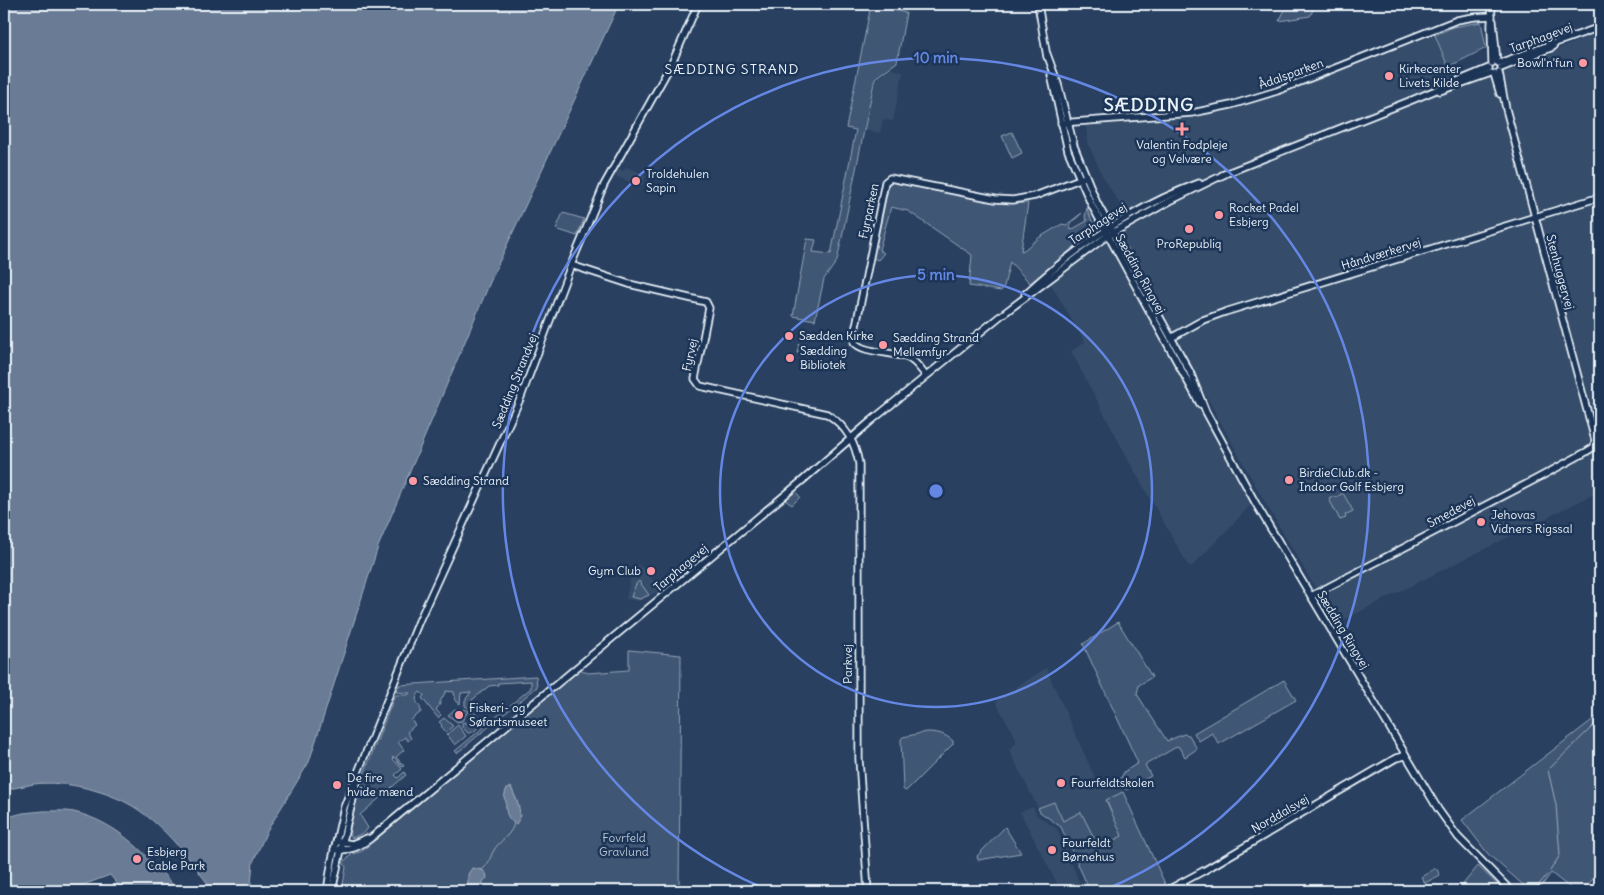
<svg xmlns="http://www.w3.org/2000/svg" width="1604" height="895" font-family="Delius,sans-serif">
<style>
.built{fill:#364d6b}
.green{fill:#415774;stroke:#94a4b6;fill-rule:evenodd}
.water{fill:#6b7c95;stroke:#9dabbd}
.lines{fill:none;stroke-linecap:round;stroke-linejoin:round}
.stream{stroke:#9dabbd;stroke-width:1}
.secondary-casing{stroke:#e8f1f8;stroke-width:9}
.secondary{stroke:#1d3557;stroke-width:5.5}
.ring{fill:none;stroke:#6487e3;stroke-width:2.5}
.poi-dot{fill:#ff9aa2;stroke:#1d3557;stroke-width:2}
.labels{text-anchor:middle;stroke-width:5;stroke-linejoin:round;paint-order:stroke}
.street-label{font-size:12px;fill:#e8f1f8;stroke:#1d3557}
.poi-label{font-size:12px;fill:#e8f1f8;stroke:#1d3557;text-anchor:start}
.park-label{font-size:12px;fill:#b6c3d0;stroke:#1d3557}
.neighbourhood-label{font-size:14px;letter-spacing:1px;fill:#e8f1f8;stroke:#1d3557}
.district-label{font-size:18px;font-weight:bold;letter-spacing:1px;fill:#e8f1f8;stroke:#1d3557}
.centre{fill:#6487e3;stroke:#1d3557;stroke-width:2.5}
.ring-label{font-size:15px;text-anchor:middle;font-weight:bold;fill:#6487e3;stroke:#1d3557;stroke-width:5;stroke-linejoin:round;paint-order:stroke}
</style>
<rect width="100%" height="100%" fill="#294061"/>
<filter id="ink" filterUnits="userSpaceOnUse"><feTurbulence type="fractalNoise" baseFrequency=".02" numOctaves="2"/><feDisplacementMap in="SourceGraphic" scale="10" xChannelSelector="R" yChannelSelector="G"/><feConvolveMatrix kernelMatrix="1 2 1 2 8 2 1 2 1" color-interpolation-filters="sRGB"/></filter>
<g filter="url(#ink)">
<!-- built -->
<g class="built">
<polygon points="1600,32 1600,491 1341,621 1316,589 1259,492 1177,343 1178,338 1185,334 1183,329 1175,333 1170,331 1119,237 1122,208 1102,175 1088,143 1086,126 1161,120 1228,110 1275,96 1434,35 1448,69 1484,79"/>
<polygon points="892,69 903,72 893,121 883,119 880,133 865,130 875,81 881,75"/>
<polygon points="626,167 646,175 642,186 615,176 619,169 624,171"/>
<polygon points="1109,242 1249,502 1249,507 1207,551 1192,566 1188,565 1131,465 1071,351 1085,342 1050,283"/>
<polygon points="633,564 641,566 661,590 639,601 626,599"/>
<polygon points="1046,668 1099,787 1116,779 1123,792 1166,886 1156,891 1090,891 1061,827 1040,812 1009,750 1016,743 1016,738 996,703 998,699"/>
<polygon points="1033,807 1037,815 1057,829 1083,891 1061,891 1020,812"/>
</g>
<!-- green -->
<g class="green">
<polygon points="1284,4 1316,4 1310,16 1279,21 1285,10"/>
<polygon points="871,5 906,13 897,62 875,78 837,261 824,279 815,320 793,316 807,239 816,240 813,252 831,254 856,130 846,128"/>
<polygon points="1481,22 1486,48 1448,67 1435,35 1453,27"/>
<polygon points="1012,132 1022,153 1012,158 1002,136"/>
<polygon points="892,182 999,203 1028,203 1021,251 1024,250 1040,237 1062,224 1066,225 1082,213 1069,225 1071,230 1087,221 1085,217 1087,208 1095,229 1094,232 1073,248 1030,283 1010,262 1004,286 1001,291 969,286 972,255 908,211 891,207 879,250 884,253 878,260 873,258 889,184"/>
<polygon points="563,213 584,219 577,236 556,229"/>
<polygon points="799,344 810,347 808,355 797,353"/>
<polygon points="795,491 800,497 792,505 785,500"/>
<polygon points="1343,493 1353,511 1345,515 1346,518 1340,520 1329,499 1334,496 1335,498"/>
<polygon points="639,581 649,595 640,599 631,597 636,584"/>
<polygon points="1118,622 1152,677 1139,685 1137,694 1167,741 1184,734 1189,735 1197,749 1185,757 1178,746 1145,765 1151,776 1126,790 1120,780 1124,772 1138,763 1083,644"/>
<path d="M629,650L681,655L679,891H342L346,867L343,862L351,855L362,851L580,669L588,673L629,670ZM511,787L517,801L520,816L506,809Z"/>
<path d="M536,676L537,687L457,753L455,751L531,688V681L498,683V685L489,686L472,700L475,709L473,710L465,706V700L471,692L461,693L460,704L456,701L454,692L446,691L440,702V704L436,710L441,715L438,718L422,698L424,695L420,692C411,702 421,703 421,712L411,720L415,725L407,732L411,738L408,741L405,737L398,742L404,750L396,757L404,766L402,767L394,757L392,758L402,769L395,775L398,778L404,772L406,775L360,815L368,828L365,832L352,838L350,834V828L362,779L395,695H408L410,693L396,692L399,685Z"/>
<polygon points="1284,680 1296,700 1219,744 1212,733 1199,741 1194,733"/>
<path d="M455,709L462,712L464,709L475,713L482,721C479,727 475,733 468,733L462,727V723L464,722L473,726L478,718L468,711L462,721L457,722L448,715Z"/>
<polygon points="1600,714 1600,871 1582,891 1574,891 1551,873 1538,891 1530,891 1488,854 1462,820"/>
<polygon points="444,718 453,726 446,732 441,726 442,725 439,722"/>
<polygon points="458,725 466,736 455,745 447,734"/>
<path d="M927,732C938,732 945,734 953,741V744L907,790L905,791L903,789L901,739L903,737Z"/>
<polygon points="1123,792 1166,886 1156,891 1090,891 1061,827 1040,812 1038,808 1054,802 1063,821 1081,812 1099,848 1122,836 1106,800"/>
<polygon points="1005,827 1021,853 978,860 977,856"/>
<polygon points="1478,866 1504,891 1460,891 1464,883"/>
<polygon points="1436,868 1440,875 1425,883 1421,877"/>
</g>
<!-- water -->
<g class="water">
<path d="M4,4H619L494,273L378,547L309,762L267,831L253,862L251,884L254,891H213C191,861 166,827 134,807C108,791 65,780 34,784C24,786 14,788 4,790Z"/>
<path d="M511,787C515,798 525,813 516,824C507,820 505,811 506,801L504,798L506,790Z"/>
<path d="M43,811C53,811 65,810 74,812C120,823 149,857 178,891H136L133,888L123,891L110,875L75,888L77,891H4V818L23,813Z"/>
<polygon points="472,868 482,870 486,873 487,878 483,881 483,891 462,891 468,883 468,874"/>
</g>
<g class="lines">
<!-- stream -->
<g class="stream">
<path d="M487,865C490,860 491,855 494,850C500,840 512,835 514,823"/>
<polyline points="482,870 486,866"/>
<polyline points="1550,871 1560,855 1556,805 1548,770 1592,727 1600,721"/>
<polyline points="1535,889 1547,875"/>
</g>
<!-- secondary casing -->
<g class="secondary-casing">
<g id="secondary">
<polyline points="1038,4 1047,57"/>
<polyline points="1493,21 1497,62"/>
<polyline points="1047,54 1058,84 1074,146 1097,203 1190,372 1206,412 1256,504 1438,809 1458,837 1511,891"/>
<polyline points="1492,63 1491,26 1492,4"/>
<polyline points="1499,63 1600,27"/>
<polyline points="1501,68 1553,47"/>
<polyline points="1494,74 1500,94"/>
<polyline points="1051,75 1068,151 1091,204 1200,404"/>
<polyline points="1440,91 1491,73"/>
<polyline points="1061,123 1192,113 1231,105 1277,91 1457,20 1474,17 1492,16"/>
<polyline points="1222,175 1412,100 1489,68"/>
<path d="M571,265L629,284L706,302L709,308L695,379L700,386L827,414C846,426 855,442 859,464V759L868,891"/>
<path d="M1025,294C1077,246 1133,207 1199,183"/>
<polyline points="1171,338 1203,320 1225,312 1600,197"/>
<path d="M926,376C921,370 917,363 910,359C896,351 863,354 854,342L855,331L885,182L890,178L995,199L1013,200L1035,196L1085,177"/>
<polyline points="1311,596 1538,478 1586,452 1594,447 1595,440 1506,109 1499,73"/>
<polyline points="340,842 352,844 367,838"/>
<path d="M334,849C350,852 359,847 371,838L803,480L871,421L999,317L1107,236L1170,201L1225,174"/>
<polyline points="327,891 332,860 344,807 419,621 521,397 571,265 604,185 672,63 698,4"/>
<polyline points="332,891 347,823 358,779"/>
<polyline points="1166,891 1205,870 1396,758 1405,756"/>
</g>
</g>
<!-- secondary -->
<use href="#secondary" class="secondary"/>
</g>
</g>
<!-- distance rings -->
<g class="ring">
<circle cx="936" cy="491" r="216"/>
<path d="M770 891A433 433 0 1 1 1102 891"/>
</g>
<!-- markers -->
<g class="poi-dot">
<circle cx="1583" cy="63" r="5"/>
<circle cx="1389" cy="76" r="5"/>
<path d="M1179.5 121.5h5v5h5v5h-5v5h-5v-5h-5v-5h5z"/>
<circle cx="636" cy="181" r="5"/>
<circle cx="1219" cy="215" r="5"/>
<circle cx="1189" cy="229" r="5"/>
<circle cx="789" cy="336" r="5"/>
<circle cx="883" cy="345" r="5"/>
<circle cx="790" cy="358" r="5"/>
<circle cx="1289" cy="480" r="5"/>
<circle cx="413" cy="481" r="5"/>
<circle cx="1481" cy="522" r="5"/>
<circle cx="651" cy="571" r="5"/>
<circle cx="459" cy="715" r="5"/>
<circle cx="1061" cy="783" r="5"/>
<circle cx="337" cy="785" r="5"/>
<circle cx="1052" cy="850" r="5"/>
<circle cx="137" cy="859" r="5"/>
</g>
<g class="labels">
<!-- street labels -->
<g class="street-label">
<text transform="translate(1541 38) rotate(-20)" y="4">Tarphagevej</text>
<text transform="translate(1291 74) rotate(-20)" y="4">Ådalsparken</text>
<text transform="translate(869 211) rotate(-78)" y="4">Fyrparken</text>
<text transform="translate(1098 224) rotate(-33)" y="4">Tarphagevej</text>
<text transform="translate(1381 254) rotate(-17)" y="4">Håndværkervej</text>
<text transform="translate(1560 272) rotate(75)" y="4">Stenhuggervej</text>
<text transform="translate(1140 274) rotate(61)" y="4">Sædding Ringvej</text>
<text transform="translate(690 355) rotate(-78)" y="4">Fyrvej</text>
<text transform="translate(515 381) rotate(-68)" y="4">Sædding Strandvej</text>
<text transform="translate(1451 512) rotate(-28)" y="4">Smedevej</text>
<text transform="translate(681 568) rotate(-40)" y="4">Tarphagevej</text>
<text transform="translate(1343 630) rotate(59)" y="4">Sædding Ringvej</text>
<text transform="translate(848 664) rotate(-90)" y="4">Parkvej</text>
<text transform="translate(1280 814) rotate(-30)" y="4">Norddalsvej</text>
</g>
<!-- poi labels -->
<g class="poi-label">
<text x="1573" y="67" text-anchor="end">Bowl'n'fun</text>
<text x="1399" y="73">Kirkecenter<tspan x="1399" dy="14">Livets Kilde</tspan></text>
<text x="1182" y="149" text-anchor="middle">Valentin Fodpleje<tspan x="1182" dy="14">og Velvære</tspan></text>
<text x="646" y="178">Troldehulen<tspan x="646" dy="14">Sapin</tspan></text>
<text x="1229" y="212">Rocket Padel<tspan x="1229" dy="14">Esbjerg</tspan></text>
<text x="1189" y="248" text-anchor="middle">ProRepubliq</text>
<text x="799" y="340">Sædden Kirke</text>
<text x="893" y="342">Sædding Strand<tspan x="893" dy="14">Mellemfyr</tspan></text>
<text x="800" y="355">Sædding<tspan x="800" dy="14">Bibliotek</tspan></text>
<text x="1299" y="477">BirdieClub.dk -<tspan x="1299" dy="14">Indoor Golf Esbjerg</tspan></text>
<text x="423" y="485">Sædding Strand</text>
<text x="1491" y="519">Jehovas<tspan x="1491" dy="14">Vidners Rigssal</tspan></text>
<text x="641" y="575" text-anchor="end">Gym Club</text>
<text x="469" y="712">Fiskeri- og<tspan x="469" dy="14">Søfartsmuseet</tspan></text>
<text x="347" y="782">De fire<tspan x="347" dy="14">hvide mænd</tspan></text>
<text x="1071" y="787">Fourfeldtskolen</text>
<text x="1062" y="847">Fourfeldt<tspan x="1062" dy="14">Børnehus</tspan></text>
<text x="147" y="856">Esbjerg<tspan x="147" dy="14">Cable Park</tspan></text>
</g>
<!-- park labels -->
<g class="park-label">
<text x="624" y="842">Fovrfeld<tspan x="624" dy="14">Gravlund</tspan></text>
</g>
<!-- neighbourhood labels -->
<g class="neighbourhood-label">
<text x="732" y="74">SÆDDING STRAND</text>
</g>
<!-- district labels -->
<g class="district-label">
<text x="1149" y="111">SÆDDING</text>
</g>
</g>
<circle cx="936" cy="491" r="8" class="centre"/>
<g class="ring-label">
<text x="936" y="63">10 min</text>
<text x="936" y="280">5 min</text>
</g>
<!-- margin -->
<rect width="1604" height="895" fill="none" stroke="#1d3557" stroke-width="20"/>
<rect x="10" y="10" width="1584" height="875" fill="none" stroke="#e8f1f8" stroke-width="2" filter="url(#ink)"/>
</svg>
